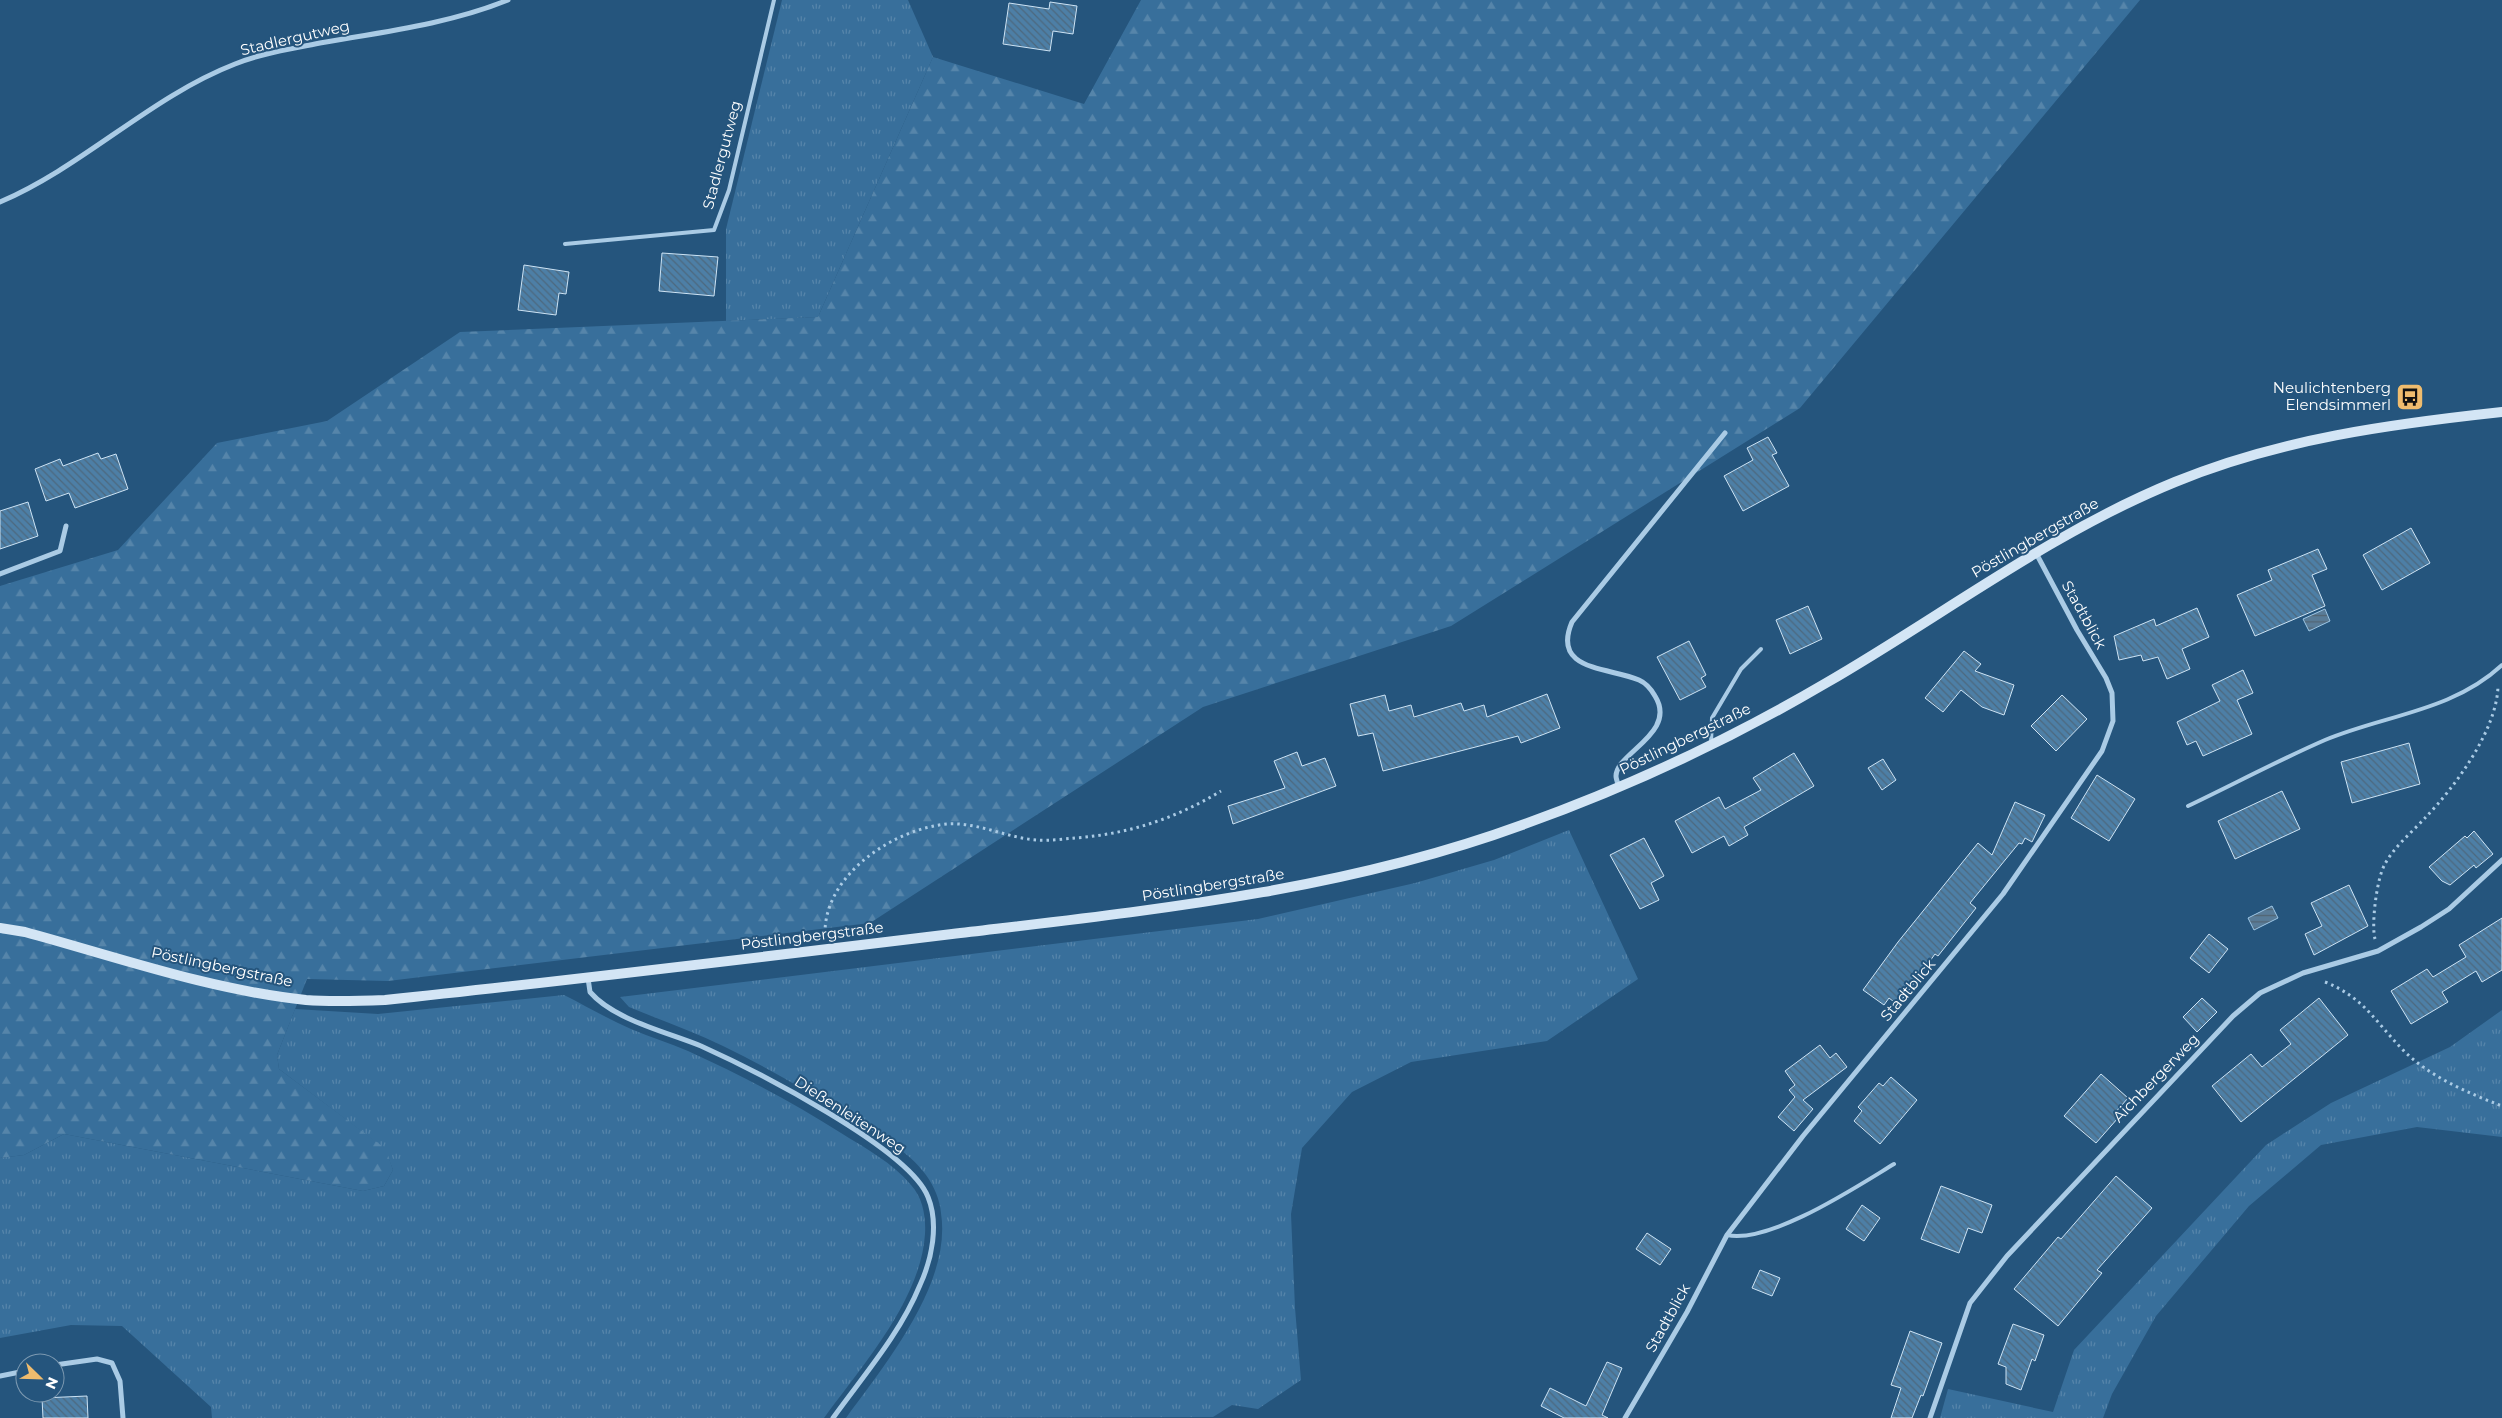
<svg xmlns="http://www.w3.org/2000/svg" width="2502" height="1418" font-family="Montserrat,sans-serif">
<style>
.grass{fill:url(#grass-tufts)}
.forest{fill:url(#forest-firs)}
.water{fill:url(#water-rules);stroke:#9ec7e6}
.building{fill:url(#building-back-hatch);stroke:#cde3f4}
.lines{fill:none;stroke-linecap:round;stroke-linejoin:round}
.path{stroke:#aacbe5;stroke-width:3;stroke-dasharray:2.5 4;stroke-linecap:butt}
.service{stroke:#aacbe5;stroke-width:4}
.minor{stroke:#aacbe5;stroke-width:5}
.secondary{stroke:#d3e5f5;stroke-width:10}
.labels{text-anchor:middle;stroke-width:4;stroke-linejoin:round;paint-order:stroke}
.street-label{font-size:15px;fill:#fff;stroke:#25557d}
.poi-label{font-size:15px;fill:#fff;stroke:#25557d;text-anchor:end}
</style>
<defs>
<pattern id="grass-tufts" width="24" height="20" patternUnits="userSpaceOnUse" patternTransform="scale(1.25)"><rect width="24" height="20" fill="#386f9b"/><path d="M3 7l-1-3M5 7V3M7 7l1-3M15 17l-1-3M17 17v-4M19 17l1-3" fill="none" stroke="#5685aa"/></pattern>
<pattern id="forest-firs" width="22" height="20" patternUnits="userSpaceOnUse" patternTransform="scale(1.25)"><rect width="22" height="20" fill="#386f9b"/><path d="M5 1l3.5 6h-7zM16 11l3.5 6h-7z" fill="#5685aa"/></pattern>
<pattern id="water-rules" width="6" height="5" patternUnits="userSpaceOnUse" patternTransform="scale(1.25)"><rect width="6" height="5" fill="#597c98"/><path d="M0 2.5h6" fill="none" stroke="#526472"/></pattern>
<pattern id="building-back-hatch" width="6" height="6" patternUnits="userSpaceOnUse" patternTransform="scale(1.25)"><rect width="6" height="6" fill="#4d7fa6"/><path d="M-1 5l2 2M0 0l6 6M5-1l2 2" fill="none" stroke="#4d687e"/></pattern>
</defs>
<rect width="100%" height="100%" fill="#25557d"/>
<!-- grass -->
<g class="grass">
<polygon points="782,0 908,0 933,57 818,317 726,321 726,229"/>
<path d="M1569,830L1638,979L1547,1041L1411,1062L1352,1092L1302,1148L1291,1214L1295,1308L1301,1380L1258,1409L1232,1405L1213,1417L846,1418C885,1364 952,1284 941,1213C940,1200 934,1186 926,1175C908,1150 877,1134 851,1118C810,1093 767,1067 723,1046C692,1031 660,1020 629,1007L620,997L1258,919L1415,883L1494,860Z"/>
<path d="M564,995C586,1006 608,1019 631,1029C650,1037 669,1043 688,1051C741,1075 792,1102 841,1133C865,1148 893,1163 911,1185C923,1198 926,1217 925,1234C921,1300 861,1367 824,1418H212L211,1407L122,1326L71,1325L0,1338V1158L24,1155L64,1134L363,1191L384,1186L393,1170L385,1149L279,1069L277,1055L295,1009L378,1014Z"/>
<polygon points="2502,1010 2502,1137 2417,1127 2321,1145 2249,1206 2156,1316 2112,1394 2103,1418 1940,1418 1948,1389 2053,1412 2074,1350 2266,1145 2331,1103 2450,1047"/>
</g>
<!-- forest -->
<polygon class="forest" points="1141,0 2140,0 1800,408 1451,626 1203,707 870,923 388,981 307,979 277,1055 279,1069 386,1149 393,1170 384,1186 363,1191 64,1134 24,1155 0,1158 0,586 118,550 217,443 327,421 460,332 818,317 933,57 1084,104"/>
<!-- water -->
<g class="water">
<polygon points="2325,609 2330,621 2309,631 2303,619"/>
<polygon points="2272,906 2278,918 2254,930 2248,918"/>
</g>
<!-- building -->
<g class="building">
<polygon points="1050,2 1077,6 1073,34 1053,31 1050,51 1003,44 1009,3 1049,9"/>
<polygon points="662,253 718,257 714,296 659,291"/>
<polygon points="524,265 569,272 566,294 559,293 556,315 518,310"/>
<polygon points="1768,437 1777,453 1772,455 1789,486 1743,511 1724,476 1753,460 1747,448"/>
<polygon points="98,453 101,459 116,454 128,489 75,508 69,493 46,501 35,469 60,459 63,466"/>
<polygon points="28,502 38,536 0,549 0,511"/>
<polygon points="2411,528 2430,563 2382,590 2363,555"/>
<polygon points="2318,549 2327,569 2312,575 2325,606 2255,636 2237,595 2272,580 2268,570"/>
<polygon points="1808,606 1822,639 1790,654 1776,620"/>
<polygon points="2197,608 2209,637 2182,649 2190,669 2167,679 2158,657 2143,661 2141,655 2119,660 2114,636 2154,619 2156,626"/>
<polygon points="1689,641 1706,675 1701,678 1706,687 1680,700 1657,657"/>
<polygon points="1964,651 1981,664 1975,671 2014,685 2004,715 1982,707 1961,690 1943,712 1925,698"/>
<polygon points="2243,670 2253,693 2237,700 2252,734 2203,756 2196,741 2187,745 2177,722 2220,701 2212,685"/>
<polygon points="1547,694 1560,728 1521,743 1518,736 1383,771 1373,733 1358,736 1350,704 1385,695 1389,711 1411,705 1414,717 1461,703 1464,711 1484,705 1487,717"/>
<polygon points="2062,695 2087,719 2056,751 2031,726"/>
<polygon points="2409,743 2420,784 2352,803 2341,762"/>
<polygon points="1297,752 1302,766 1325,758 1336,786 1233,824 1228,806 1285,788 1274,761"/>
<polygon points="1794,753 1814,786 1744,827 1748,835 1729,846 1724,836 1692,853 1675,821 1719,797 1725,809 1761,790 1753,778"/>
<polygon points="1883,759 1896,780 1882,790 1868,768"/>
<polygon points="2097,775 2135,799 2109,841 2071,818"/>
<polygon points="2282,791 2300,829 2235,859 2218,821"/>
<polygon points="2015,802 2045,815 2032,842 2025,838 2022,844 2019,843 1970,903 1976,908 1938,956 1935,954 1898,1005 1889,998 1884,1005 1863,990 1898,942 1978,843 1992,855"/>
<polygon points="2474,831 2493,854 2476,868 2474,865 2450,885 2442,881 2429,867 2465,836 2467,838"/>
<polygon points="1644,838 1664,876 1651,883 1659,900 1640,909 1610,855"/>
<polygon points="2349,885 2368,926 2314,955 2305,934 2322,926 2311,903"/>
<polygon points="2502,918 2502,970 2482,982 2476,971 2442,992 2448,1002 2411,1024 2391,991 2427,969 2433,977 2466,957 2459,945"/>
<polygon points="2209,934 2228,949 2209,973 2190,958"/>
<polygon points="2202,998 2217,1012 2197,1032 2183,1017"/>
<polygon points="2319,998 2348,1035 2241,1122 2212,1086 2251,1054 2262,1067 2291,1044 2280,1030"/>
<polygon points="1820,1045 1830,1058 1836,1053 1847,1067 1803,1100 1813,1109 1794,1131 1778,1117 1795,1097 1789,1090 1795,1085 1785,1071"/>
<polygon points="2101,1074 2128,1098 2114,1114 2118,1118 2096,1143 2064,1116"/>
<polygon points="1891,1077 1917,1100 1880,1144 1854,1121 1862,1111 1858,1107 1879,1083 1883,1086"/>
<polygon points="2116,1176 2152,1208 2097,1270 2102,1273 2058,1326 2014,1289 2058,1237 2061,1239"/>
<polygon points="1941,1186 1992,1205 1982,1233 1968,1228 1959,1253 1921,1239"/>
<polygon points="1862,1205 1880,1218 1864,1241 1846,1229"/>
<polygon points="1647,1233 1671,1249 1660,1265 1636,1249"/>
<polygon points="1760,1270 1780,1278 1772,1296 1752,1288"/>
<polygon points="2013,1324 2044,1335 2035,1361 2032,1359 2021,1390 2006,1384 2006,1367 1998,1364"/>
<polygon points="1910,1331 1942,1343 1923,1396 1921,1395 1912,1418 1891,1418 1901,1388 1891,1385"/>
<polygon points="1607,1362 1622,1368 1602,1415 1608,1418 1564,1418 1541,1406 1550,1388 1586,1406"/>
<polygon points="87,1396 88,1418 43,1418 42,1398"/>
</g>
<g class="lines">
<!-- path -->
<g class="path">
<path d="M825,934C824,875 893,829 947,824C978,822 1007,838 1037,840C1049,841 1063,839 1075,838C1128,834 1175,819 1221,791"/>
<path d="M2375,939C2371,924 2377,877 2385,864C2394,847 2412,832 2425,818C2455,787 2497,730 2498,686"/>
<path d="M2325,982C2363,997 2375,1021 2402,1049C2428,1076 2468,1093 2502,1106"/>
</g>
<!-- service -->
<g class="service">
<polyline points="565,244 714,230 729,190 774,0"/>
<polyline points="1711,743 1712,718 1741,669 1761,649"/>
<path d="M2188,806C2234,784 2279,760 2325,740C2385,715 2453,711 2502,665"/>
<path d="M1727,1235C1770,1244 1856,1187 1894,1164"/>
</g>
<!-- minor -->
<g class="minor">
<path d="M0,202C84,166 150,97 235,64C262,53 292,49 320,43C383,32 449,24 508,0"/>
<polyline points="0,574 60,551 66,526"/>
<path d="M1619,787C1618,784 1616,779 1616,776C1616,753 1678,733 1655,696C1651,689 1646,683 1639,680C1608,667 1551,671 1572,622L1725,433"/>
<path d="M588,978L590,992C614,1020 667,1032 701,1046C752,1069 909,1148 928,1197C939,1224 932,1259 920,1285C900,1334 864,1375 833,1418"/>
<polyline points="55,1365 97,1359 112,1363 120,1381 123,1418"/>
<polyline points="0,1376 25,1371"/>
<polyline points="1625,1418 1687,1312 1727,1235 1803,1136 2003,894 2102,751 2113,721 2112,693 2106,678 2077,630 2036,553"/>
<polyline points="1930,1418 1970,1303 2007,1256 2233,1016 2260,993 2303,973 2378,951 2421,927 2449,909 2502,860"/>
</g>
<!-- secondary -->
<path class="secondary" d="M0,928L25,932C117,957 210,990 306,1000C332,1002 359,1001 385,1000C574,980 763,957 952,934C1145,911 1339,892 1522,825C1628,787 1729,740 1826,683C1942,616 2050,533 2175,482C2279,439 2391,424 2502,412"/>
</g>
<!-- icons -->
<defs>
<g id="bus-square" transform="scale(1.4375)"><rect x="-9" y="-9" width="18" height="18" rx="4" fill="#efbc6e" stroke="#25557d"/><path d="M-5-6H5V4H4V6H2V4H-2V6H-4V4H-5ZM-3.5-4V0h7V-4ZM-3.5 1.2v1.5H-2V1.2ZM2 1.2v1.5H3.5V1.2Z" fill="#111"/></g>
</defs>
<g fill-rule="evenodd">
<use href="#bus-square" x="2410" y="397"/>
</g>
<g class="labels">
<!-- street labels -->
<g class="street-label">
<text transform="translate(295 38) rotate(-13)" y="5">Stadlergutweg</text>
<text transform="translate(722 155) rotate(-75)" y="5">Stadlergutweg</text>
<text transform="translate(2035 538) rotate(-30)" y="5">Pöstlingbergstraße</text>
<text transform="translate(2084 615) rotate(61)" y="5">Stadtblick</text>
<text transform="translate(1685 739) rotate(-26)" y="5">Pöstlingbergstraße</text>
<text transform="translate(1213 885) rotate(-9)" y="5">Pöstlingbergstraße</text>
<text transform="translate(812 936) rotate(-7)" y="5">Pöstlingbergstraße</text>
<text transform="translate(222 967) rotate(12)" y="5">Pöstlingbergstraße</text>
<text transform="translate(1908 990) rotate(-50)" y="5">Stadtblick</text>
<text transform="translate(2156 1078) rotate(-46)" y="5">Aichbergerweg</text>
<text transform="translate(850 1115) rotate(33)" y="5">Dießenleitenweg</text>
<text transform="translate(1668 1318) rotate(-61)" y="5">Stadtblick</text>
</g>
<!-- poi labels -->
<g class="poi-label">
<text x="2391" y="393">Neulichtenberg<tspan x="2391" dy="17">Elendsimmerl</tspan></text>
</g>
</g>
<!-- north arrow -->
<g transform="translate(40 1378) rotate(113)"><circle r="24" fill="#25557d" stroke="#7c99b1"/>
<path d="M0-4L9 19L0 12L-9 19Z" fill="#efbc6e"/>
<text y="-8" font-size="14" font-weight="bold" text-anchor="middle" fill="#ffffff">N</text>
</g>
</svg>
